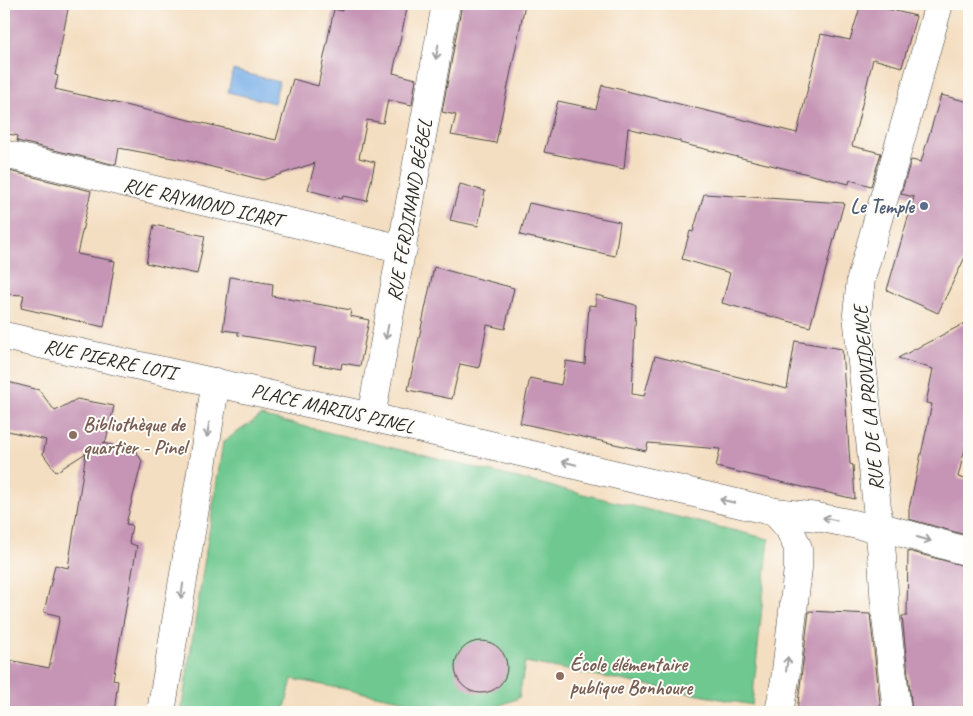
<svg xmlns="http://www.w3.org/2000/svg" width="973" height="716" font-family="Caveat,sans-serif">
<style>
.green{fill:#6ec88f;stroke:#4c7a5d}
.water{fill:#79afe8;stroke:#526d8a}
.building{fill:#c695b5}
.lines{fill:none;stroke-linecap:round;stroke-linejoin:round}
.minor-casing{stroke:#494642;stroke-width:29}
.minor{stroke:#fff;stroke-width:28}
.oneway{stroke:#a0a0a0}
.service-dot{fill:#5c6f8a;stroke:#fdfcf7;stroke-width:2}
.education-dot{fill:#8d6e63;stroke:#fdfcf7;stroke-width:2}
.labels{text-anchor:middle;stroke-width:4;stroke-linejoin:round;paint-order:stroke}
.street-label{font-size:20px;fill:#2b2b2b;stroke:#fdfcf7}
.service-label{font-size:20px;font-weight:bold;fill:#4e5e75;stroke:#fdfcf7;text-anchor:end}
.education-label{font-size:20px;font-weight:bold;fill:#785e54;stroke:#fdfcf7;text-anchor:start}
</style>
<rect width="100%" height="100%" fill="#fdfcf7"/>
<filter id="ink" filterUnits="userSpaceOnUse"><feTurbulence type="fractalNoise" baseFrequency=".02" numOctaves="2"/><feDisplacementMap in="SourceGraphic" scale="10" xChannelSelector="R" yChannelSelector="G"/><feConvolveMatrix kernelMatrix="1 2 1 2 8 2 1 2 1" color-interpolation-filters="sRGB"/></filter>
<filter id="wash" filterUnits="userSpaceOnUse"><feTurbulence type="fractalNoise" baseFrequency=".0096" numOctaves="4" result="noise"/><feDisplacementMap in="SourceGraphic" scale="20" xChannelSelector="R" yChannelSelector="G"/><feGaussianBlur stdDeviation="1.12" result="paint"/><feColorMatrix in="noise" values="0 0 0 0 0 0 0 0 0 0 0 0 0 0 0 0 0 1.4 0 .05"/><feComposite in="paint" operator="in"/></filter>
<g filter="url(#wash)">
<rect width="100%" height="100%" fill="#f4dec1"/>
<!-- green -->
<polygon class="green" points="261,416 769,539 752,705 525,662 519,698 482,712 463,712 292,679 284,712 181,712 223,442"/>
<!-- water -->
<polygon class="water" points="233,70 279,82 274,103 228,92"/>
<g id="blocks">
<!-- building -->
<g class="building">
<polygon points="4,4 69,4 55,75 58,76 55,89 276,140 293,79 318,86 334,9 342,11 343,4 408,4 393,73 416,79 412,105 388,100 383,123 367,120 359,158 375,162 367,201 343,196 342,199 308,190 315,163 263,180 189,161 119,148 116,165 17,141 18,136 4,133"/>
<polygon points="462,4 525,4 496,143 451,135 456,115 442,112"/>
<polygon points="861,4 867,4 916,16 902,67 873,59 852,146 881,153 871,186 850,180 849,184 680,143 680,141 628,128 624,169 544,152 558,101 596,109 602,85 797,133 821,34 850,40"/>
<polygon points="941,95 969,102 969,249 938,313 887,290 914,197 901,194 911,160 921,162"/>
<polygon points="9,171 91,191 77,254 115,261 104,327 21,308 24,295 4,294 4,192"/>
<polygon points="460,184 485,191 478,226 450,220"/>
<polygon points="704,194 844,203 810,327 722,303 730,273 682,259 690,231 693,232"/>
<polygon points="529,203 620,222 615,256 520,235"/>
<polygon points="154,225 205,236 197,274 146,263"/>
<polygon points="434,267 514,288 505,329 487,325 479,368 460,364 452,399 408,390"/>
<polygon points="230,277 273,284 272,296 351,310 350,316 369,320 360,366 342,363 341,369 313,364 316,348 238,335 238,332 223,330"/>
<polygon points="596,295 636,305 632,394 644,396 655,356 787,389 795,341 842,349 850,464 853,465 855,499 716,467 720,449 648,443 646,451 520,423 530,378 561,385 566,361 585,364 589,305 596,306"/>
<polygon points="969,321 969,432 958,477 969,480 969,536 909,519 909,509 932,404 926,403 933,369 898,358"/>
<polygon points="4,381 39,390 55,411 77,399 114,406 106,441 103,443 136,451 142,461 126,524 132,525 129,543 137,546 113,680 118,681 114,712 4,712 4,659 49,668 60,616 44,612 55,565 68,568 86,453 56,472 43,454 46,440 4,430"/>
<polygon points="908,551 969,567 969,712 912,712 902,616 907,616"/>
<polygon points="809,611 870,614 881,712 797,712"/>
<circle cx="481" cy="667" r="26"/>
</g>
</g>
</g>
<g filter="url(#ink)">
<use href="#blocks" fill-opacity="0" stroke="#494642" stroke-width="1"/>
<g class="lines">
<!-- minor casing -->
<g class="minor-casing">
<g id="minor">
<polyline points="4,154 403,249"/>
<polyline points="4,336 371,417 775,512 817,517 863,526 878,526 969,552"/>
<polyline points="371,417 446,4"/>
<polyline points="775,512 789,528 798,548 798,568 785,680 779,712"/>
<polyline points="161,712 216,382"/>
<polyline points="897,712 885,609 882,556 857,314 861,279 939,4"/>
</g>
</g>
<!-- minor -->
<use href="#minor" class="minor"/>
</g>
<!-- one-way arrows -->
<defs><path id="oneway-shaft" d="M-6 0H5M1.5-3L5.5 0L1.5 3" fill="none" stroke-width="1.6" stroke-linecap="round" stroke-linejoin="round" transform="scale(1.25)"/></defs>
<g class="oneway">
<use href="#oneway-shaft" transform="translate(437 52) rotate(100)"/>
<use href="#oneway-shaft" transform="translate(387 332) rotate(101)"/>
<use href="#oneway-shaft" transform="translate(208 430) rotate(99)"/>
<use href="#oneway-shaft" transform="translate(569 463) rotate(-167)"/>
<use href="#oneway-shaft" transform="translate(727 501) rotate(-167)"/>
<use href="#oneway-shaft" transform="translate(830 519) rotate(-169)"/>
<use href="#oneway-shaft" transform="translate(924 539) rotate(16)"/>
<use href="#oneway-shaft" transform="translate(182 591) rotate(99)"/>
<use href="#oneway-shaft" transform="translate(787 664) rotate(-83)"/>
</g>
</g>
<!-- markers -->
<circle class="service-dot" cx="924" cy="206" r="5"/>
<g class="education-dot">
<circle cx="73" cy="435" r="5"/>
<circle cx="560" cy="676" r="5"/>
</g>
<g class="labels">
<!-- street labels -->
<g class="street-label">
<text transform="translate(203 202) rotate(13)" y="7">RUE RAYMOND ICART</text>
<text transform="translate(409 210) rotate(-80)" y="7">RUE FERDINAND BÉBEL</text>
<text transform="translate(110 359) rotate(12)" y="7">RUE PIERRE LOTI</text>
<text transform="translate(868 398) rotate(-95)" y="7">RUE DE LA PROVIDENCE</text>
<text transform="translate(333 408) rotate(13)" y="7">PLACE MARIUS PINEL</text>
</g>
<!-- service labels -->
<g class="service-label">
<text x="914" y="213">Le Temple</text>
</g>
<!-- education labels -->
<g class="education-label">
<text x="83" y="431">Bibliothèque de<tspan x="83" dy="23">quartier - Pinel</tspan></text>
<text x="570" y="671">École élémentaire<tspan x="570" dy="23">publique Bonhoure</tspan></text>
</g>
</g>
<!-- margin -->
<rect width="973" height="716" fill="none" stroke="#fdfcf7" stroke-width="20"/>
</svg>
